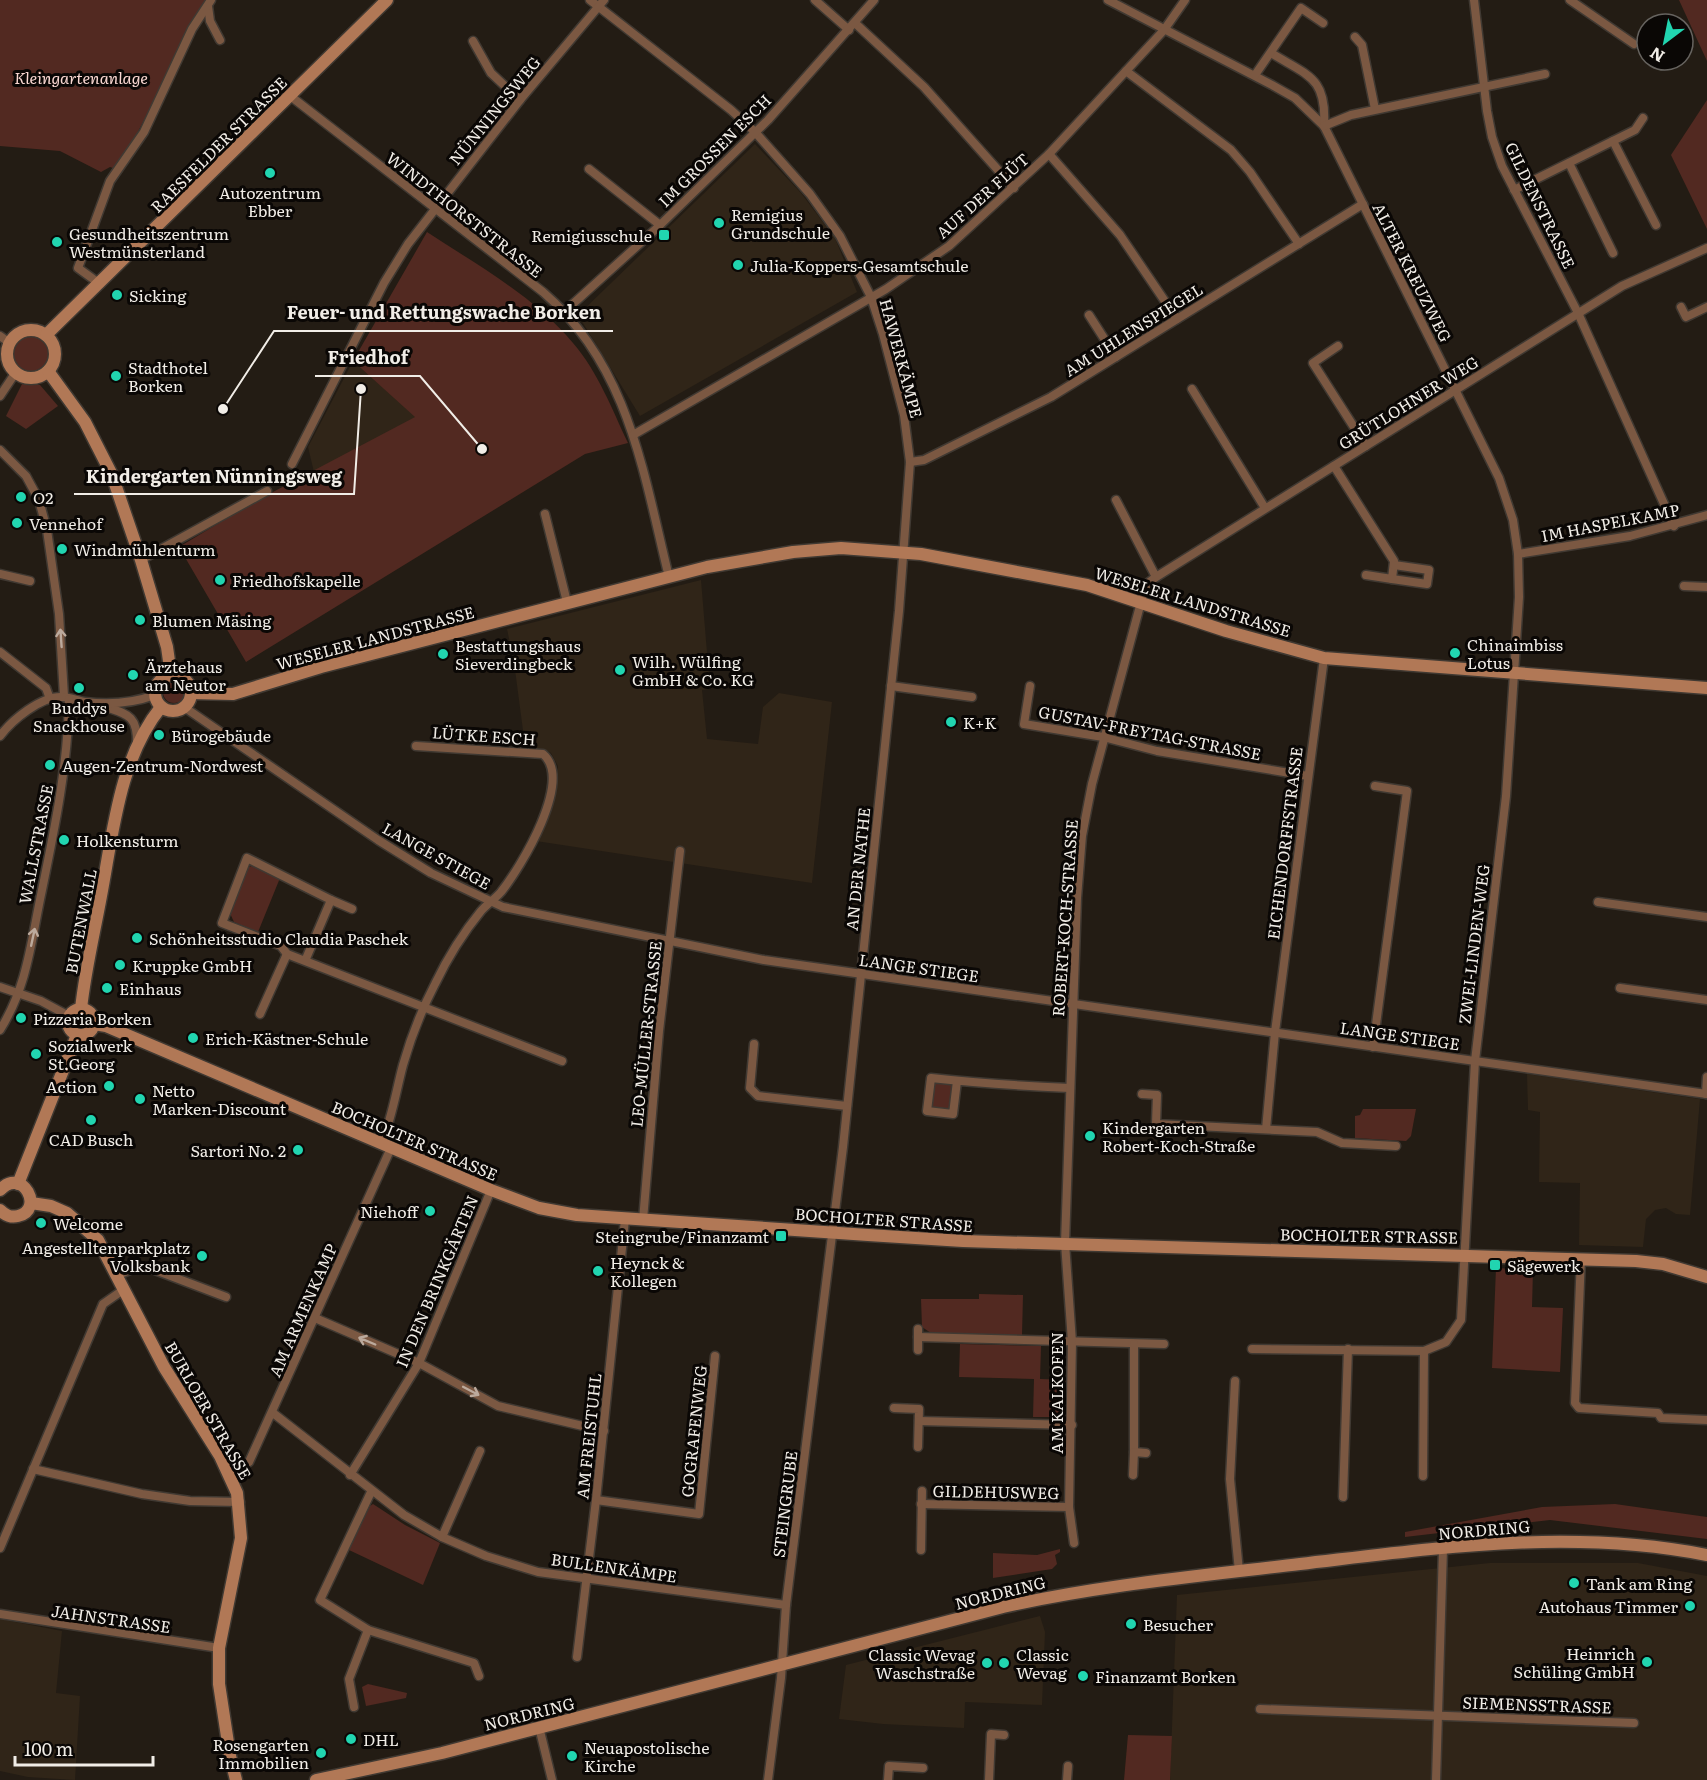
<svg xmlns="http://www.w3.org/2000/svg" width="1707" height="1780" viewBox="0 0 1707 1780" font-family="Literata,serif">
  <rect width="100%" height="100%" fill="#231c14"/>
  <g fill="#302518">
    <polygon points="755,144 801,193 835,238 857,292 640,416 578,315"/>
    <polygon points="353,361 416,417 314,472 308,447"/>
    <polygon points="701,580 710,689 702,690 707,739 758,744 763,707 779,693 832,702 812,883 536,841 555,793 558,766 551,753 544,749 518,747 522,744 524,738 514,662 507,629"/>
    <polygon points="1527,1074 1700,1099 1690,1215 1676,1214 1666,1208 1655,1210 1646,1219 1643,1247 1579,1245 1580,1183 1539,1182 1540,1112 1528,1110"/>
    <polygon points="1490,1563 1638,1563 1707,1576 1707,1780 1170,1780 1177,1595"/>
    <polygon points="1040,1616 1045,1632 1042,1705 965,1702 964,1728 883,1724 839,1719 846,1665"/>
    <polygon points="0,1619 62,1631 56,1693 80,1696 75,1780 28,1777 0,1771"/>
  </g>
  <g fill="#522921">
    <path d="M0,0h206c-31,56 -56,115 -90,169l-6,-2 -9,5 -41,-21 -60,-5z"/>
    <polygon points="1679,0 1707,0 1707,61"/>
    <polygon points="1707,100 1707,229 1671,155"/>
    <path d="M427,232c50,33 107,64 146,111 25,29 39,66 55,100l-43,11 -339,208 -67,-115 75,-45 161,-85 -62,-56z"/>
    <circle cx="31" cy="354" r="17"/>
    <polygon points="22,384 40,385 58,406 26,429 6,416"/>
    <circle cx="174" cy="692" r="11"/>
    <polygon points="252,866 280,878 258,932 234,922 229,911 248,867"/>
    <polygon points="935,1083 953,1085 950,1110 932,1108"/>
    <polygon points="1363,1109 1416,1109 1411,1136 1406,1141 1355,1138 1355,1116 1360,1115"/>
    <polygon points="1496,1268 1533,1270 1532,1307 1563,1308 1560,1372 1492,1368"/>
    <polygon points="979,1294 1023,1295 1022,1335 931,1333 922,1327 921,1299 979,1299"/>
    <polygon points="960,1344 1041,1346 1040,1379 1066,1380 1064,1411 1058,1417 1033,1417 1034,1379 959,1377"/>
    <polygon points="373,1504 405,1525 440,1543 423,1585 349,1550 370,1506"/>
    <polygon points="1615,1504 1707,1517 1707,1539 1550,1520 1405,1537 1405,1532 1542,1507"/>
    <polygon points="1060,1549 1060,1552 1055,1555 1057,1564 1052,1569 993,1578 993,1553 1037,1555"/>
    <polygon points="368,1684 407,1693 406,1698 366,1706 362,1687"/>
    <polygon points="1128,1735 1172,1736 1170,1780 1124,1780"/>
  </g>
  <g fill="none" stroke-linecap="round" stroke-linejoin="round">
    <defs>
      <g id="street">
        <polyline points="590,0 731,110 755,132 810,194 840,236 871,297 883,334 904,415 910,462 899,611 843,1147 786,1605 781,1678 768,1780"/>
        <polyline points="815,0 849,30"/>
        <polyline points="1108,0 1272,85 1295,98 1324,126 1499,478 1513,520 1518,554 1519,597 1506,796 1475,1061 1461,1320 1446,1342 1424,1351 1252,1349"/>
        <polyline points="1474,0 1487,111 1492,137 1502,166 1578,313 1674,526"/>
        <polyline points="1570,0 1634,44"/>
        <polyline points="208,6 210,21 220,40"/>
        <polyline points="855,23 924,87 1014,188"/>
        <polyline points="1355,37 1362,45 1375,109"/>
        <polyline points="473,41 491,73 520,100"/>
        <path d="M1271,53c37,23 56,24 53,73"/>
        <polyline points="1126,71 1231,150 1250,172 1299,244"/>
        <polyline points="1255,75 1301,8 1323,23"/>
        <path d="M289,95l254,197c86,74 100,180 126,285"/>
        <polyline points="1324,126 1351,115 1545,74"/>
        <polyline points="1613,141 1656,225"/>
        <polyline points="1049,154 1120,235 1177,319"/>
        <polyline points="1569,163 1613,253"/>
        <polyline points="589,169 660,225"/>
        <polyline points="1514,190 1635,130 1643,118"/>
        <polyline points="100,284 78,268 110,181 144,132 192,29 211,0"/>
        <polyline points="1681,307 1686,317 1707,307"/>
        <polyline points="565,311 657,228 768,120 874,0"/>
        <polyline points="1089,315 1116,357"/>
        <polyline points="0,336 10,343"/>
        <polyline points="1338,346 1313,363 1366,446"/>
        <polyline points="1192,389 1265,508"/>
        <polyline points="0,396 16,372"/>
        <polyline points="633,435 886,289 949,246 1049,154 1164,30 1185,0"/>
        <polyline points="0,450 26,476 39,500 47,530 59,614 64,696"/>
        <polyline points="910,462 924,460 1051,397 1363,204"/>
        <polyline points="292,464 384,283 408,244 520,100 604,0"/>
        <polyline points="1334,466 1394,561 1392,579 1366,575"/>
        <polyline points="1116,500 1156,577"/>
        <polyline points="545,514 567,602"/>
        <polyline points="1518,554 1630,536 1707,515"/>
        <polyline points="141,560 267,491"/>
        <polyline points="0,574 30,581"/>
        <polyline points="1392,579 1427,584 1429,570 1394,565"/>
        <polyline points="1684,586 1707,587"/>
        <polyline points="0,652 46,688 50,699"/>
        <polyline points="891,686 972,697"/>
        <polyline points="1030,686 1024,724 1103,737 1157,751 1308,776"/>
        <path d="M100,705c25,9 38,8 37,39"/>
        <polyline points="184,707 378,840 431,873 503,907 764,960 1707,1094"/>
        <path d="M0,736c12,-16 41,-40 62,-39 7,0 16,4 23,5 24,3 48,1 70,-7"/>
        <polyline points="331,900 352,909"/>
        <polyline points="1598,902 1707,917"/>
        <polyline points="305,961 331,900 247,858 222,923 281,946 287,954 562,1061"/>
        <polyline points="0,987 41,1001 69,1016"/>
        <polyline points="1620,988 1707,1000"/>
        <polyline points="260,1014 287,954"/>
        <path d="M0,1030c28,-45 31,-89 42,-140 13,-63 26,-126 27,-191"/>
        <polyline points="754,1044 750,1088 758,1096 847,1106"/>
        <polyline points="1373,1047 1407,791 1375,786"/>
        <path d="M957,1081l-4,33 -26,-3 4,-33c46,5 92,8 139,10"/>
        <polyline points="1142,1094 1157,1095 1156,1124 1317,1132 1342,1143 1396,1146"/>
        <polyline points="1706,1094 1707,1077"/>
        <polyline points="1266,1129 1275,1032 1324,658"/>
        <path d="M381,1144c11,-25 15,-53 22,-79 8,-28 19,-56 32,-81 12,-25 28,-51 46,-73 6,-7 14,-12 20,-19 20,-25 73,-112 42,-138l-127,-8"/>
        <polyline points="643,1220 659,1031 680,851"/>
        <polyline points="1581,1258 1575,1403 1579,1408 1658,1413 1661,1418 1707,1420"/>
        <polyline points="117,1276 136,1267 147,1267 226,1297"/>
        <polyline points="315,1318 419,1363 498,1406 604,1431"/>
        <polyline points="918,1337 1164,1344"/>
        <polyline points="918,1350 918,1329"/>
        <polyline points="1235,1381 1230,1479 1239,1571"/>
        <polyline points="894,1408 919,1409 918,1447"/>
        <polyline points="273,1413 404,1515 442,1537 486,1556 538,1572 786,1605"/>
        <polyline points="919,1421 1072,1425"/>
        <polyline points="1134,1452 1134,1344"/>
        <polyline points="33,1469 142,1494 190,1501 240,1502"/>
        <polyline points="230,1475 249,1462 391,1148"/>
        <polyline points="350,1475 419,1363 491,1190"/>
        <polyline points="1133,1475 1134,1452 1146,1453"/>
        <polyline points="1423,1476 1424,1351"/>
        <polyline points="371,1492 320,1600 368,1630 474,1663 479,1676"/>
        <polyline points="1343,1497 1348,1349"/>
        <polyline points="596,1500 699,1514 715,1356"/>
        <polyline points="921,1504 1069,1507"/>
        <polyline points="442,1537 480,1451"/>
        <polyline points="1074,1543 1069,1507 1072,1342 1065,1243 1077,898 1082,836 1092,784 1144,591 1148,583 1156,577 1622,286 1707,248"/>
        <polyline points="0,1548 103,1304 123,1290"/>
        <polyline points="921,1550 922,1491"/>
        <polyline points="0,1614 219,1648"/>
        <polyline points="577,1657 596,1500 625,1219"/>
        <polyline points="354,1707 349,1679 368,1630"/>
        <polyline points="1260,1709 1634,1723"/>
        <polyline points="539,1727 552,1780"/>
        <polyline points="888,1780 889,1766 923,1768"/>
        <polyline points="989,1780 991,1734 1004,1735"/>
        <polyline points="1067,1780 1068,1766"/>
        <polyline points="1436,1780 1443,1549"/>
      </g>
      <g id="secondary">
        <circle cx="31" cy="354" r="24"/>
        <polyline points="46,335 387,0"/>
        <polyline points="48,371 85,422 112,475 141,560 167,647 171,675"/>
        <circle cx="173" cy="693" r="18"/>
        <polyline points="191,693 233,694 321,667 707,567 793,552 841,548 921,554 1087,585 1226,631 1324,658 1707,688"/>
        <circle cx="81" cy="1022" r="13"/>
        <path d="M81,1009c4,-38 13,-75 20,-113 12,-63 18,-137 60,-189"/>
        <polyline points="94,1024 106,1026 491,1190 539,1208 577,1215 868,1235 963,1241 1636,1261 1663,1264 1707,1277"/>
        <polyline points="18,1184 77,1035"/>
        <path d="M0,1190c23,-24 45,20 18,26 -8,2 -13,-1 -18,-6"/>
        <polyline points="31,1203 51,1206 67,1213 98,1240 164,1367 220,1456 237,1493 241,1538 219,1648 219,1684 230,1756 236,1780"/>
        <path d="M316,1780l126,-27 561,-146c98,-22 197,-31 297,-43 138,-16 269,-36 407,-9"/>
      </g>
    </defs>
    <use href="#street" stroke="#403932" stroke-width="11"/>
    <use href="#secondary" stroke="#403932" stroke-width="15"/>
    <use href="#street" stroke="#7b5842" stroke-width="8"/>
    <use href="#secondary" stroke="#b17856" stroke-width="12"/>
  </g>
  <defs><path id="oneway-shaft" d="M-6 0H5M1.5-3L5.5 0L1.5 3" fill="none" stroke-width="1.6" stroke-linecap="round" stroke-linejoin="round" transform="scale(1.5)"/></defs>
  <g stroke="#bcaa9d">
    <use href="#oneway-shaft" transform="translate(61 638) rotate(-94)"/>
    <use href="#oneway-shaft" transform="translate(33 937) rotate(-78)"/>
    <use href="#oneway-shaft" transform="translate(367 1341) rotate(-157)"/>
    <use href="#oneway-shaft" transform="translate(471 1391) rotate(28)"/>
  </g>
  <g fill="#21d5b0" stroke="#0a0705" stroke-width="2">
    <circle cx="270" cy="173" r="6"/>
    <circle cx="719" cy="223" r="6"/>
    <rect x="658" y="229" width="12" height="12" rx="3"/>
    <circle cx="57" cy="242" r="6"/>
    <circle cx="738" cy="265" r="6"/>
    <circle cx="117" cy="295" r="6"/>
    <circle cx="116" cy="376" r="6"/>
    <circle cx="21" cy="497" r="6"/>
    <circle cx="17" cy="523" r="6"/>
    <circle cx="62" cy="549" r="6"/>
    <circle cx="220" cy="580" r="6"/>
    <circle cx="140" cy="620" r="6"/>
    <circle cx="1455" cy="653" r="6"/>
    <circle cx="443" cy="654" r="6"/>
    <circle cx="620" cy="670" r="6"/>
    <circle cx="133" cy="675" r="6"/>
    <circle cx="79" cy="688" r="6"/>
    <circle cx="951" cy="722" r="6"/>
    <circle cx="159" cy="735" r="6"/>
    <circle cx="50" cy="765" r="6"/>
    <circle cx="64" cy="840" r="6"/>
    <circle cx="137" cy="938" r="6"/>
    <circle cx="120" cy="965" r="6"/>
    <circle cx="107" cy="988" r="6"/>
    <circle cx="21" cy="1018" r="6"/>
    <circle cx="193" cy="1038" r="6"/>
    <circle cx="36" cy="1054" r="6"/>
    <circle cx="109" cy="1086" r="6"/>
    <circle cx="140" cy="1099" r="6"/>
    <circle cx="91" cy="1120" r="6"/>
    <circle cx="1090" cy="1136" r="6"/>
    <circle cx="298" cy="1150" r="6"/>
    <circle cx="430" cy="1211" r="6"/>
    <circle cx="41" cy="1223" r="6"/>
    <rect x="775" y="1230" width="12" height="12" rx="3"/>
    <circle cx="202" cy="1256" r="6"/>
    <rect x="1489" y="1259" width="12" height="12" rx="3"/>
    <circle cx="598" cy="1271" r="6"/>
    <circle cx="1574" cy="1583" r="6"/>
    <circle cx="1690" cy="1606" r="6"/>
    <circle cx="1131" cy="1624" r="6"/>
    <circle cx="1647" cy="1662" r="6"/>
    <circle cx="987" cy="1663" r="6"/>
    <circle cx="1004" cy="1663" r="6"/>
    <circle cx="1083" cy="1676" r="6"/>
    <circle cx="351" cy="1739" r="6"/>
    <circle cx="321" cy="1753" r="6"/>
    <circle cx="572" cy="1756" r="6"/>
  </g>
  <g text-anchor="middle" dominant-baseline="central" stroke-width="6" stroke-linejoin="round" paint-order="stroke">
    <g font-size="16" font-style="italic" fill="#fad8d2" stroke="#0a0705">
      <text x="81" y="77">Kleingartenanlage</text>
    </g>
    <g font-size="16" fill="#f1ede7" stroke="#0a0705">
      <text transform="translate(494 110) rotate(-51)">NÜNNINGSWEG</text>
      <text transform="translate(218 144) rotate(-45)">RAESFELDER STRASSE</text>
      <text transform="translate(714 150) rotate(-45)">IM GROSSEN ESCH</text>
      <text transform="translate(982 195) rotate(-42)">AUF DER FLÜT</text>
      <text transform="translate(1541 205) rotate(64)">GILDENSTRASSE</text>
      <text transform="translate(465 214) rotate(38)">WINDTHORSTSTRASSE</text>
      <text transform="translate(1413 272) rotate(63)">ALTER KREUZWEG</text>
      <text transform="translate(1133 329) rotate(-32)">AM UHLENSPIEGEL</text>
      <text transform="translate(902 358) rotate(75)">HAWERKÄMPE</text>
      <text transform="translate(1408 402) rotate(-32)">GRÜTLOHNER WEG</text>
      <text transform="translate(1610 522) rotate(-11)">IM HASPELKAMP</text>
      <text transform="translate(1193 601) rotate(17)">WESELER LANDSTRASSE</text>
      <text transform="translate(375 637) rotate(-15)">WESELER LANDSTRASSE</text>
      <text transform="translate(1150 732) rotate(11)">GUSTAV-FREYTAG-STRASSE</text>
      <text transform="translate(484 735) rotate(4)">LÜTKE ESCH</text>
      <text transform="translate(1284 843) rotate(-83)">EICHENDORFFSTRASSE</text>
      <text transform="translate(35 844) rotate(-79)">WALLSTRASSE</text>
      <text transform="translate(437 855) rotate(29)">LANGE STIEGE</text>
      <text transform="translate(857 869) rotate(-84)">AN DER NATHE</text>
      <text transform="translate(1064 918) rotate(-86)">ROBERT-KOCH-STRASSE</text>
      <text transform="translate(80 921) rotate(-79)">BUTENWALL</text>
      <text transform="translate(1473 944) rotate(-83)">ZWEI-LINDEN-WEG</text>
      <text transform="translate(919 967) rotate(8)">LANGE STIEGE</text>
      <text transform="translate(645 1034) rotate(-84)">LEO-MÜLLER-STRASSE</text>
      <text transform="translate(1400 1035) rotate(8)">LANGE STIEGE</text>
      <text transform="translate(415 1140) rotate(23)">BOCHOLTER STRASSE</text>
      <text transform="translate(884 1219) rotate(4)">BOCHOLTER STRASSE</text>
      <text transform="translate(1369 1235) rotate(1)">BOCHOLTER STRASSE</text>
      <text transform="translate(436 1281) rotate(-67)">IN DEN BRINKGÄRTEN</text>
      <text transform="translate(302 1310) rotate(-66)">AM ARMENKAMP</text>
      <text transform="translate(1056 1393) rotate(-90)">AM KALKOFEN</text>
      <text transform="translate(209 1410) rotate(60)">BURLOER STRASSE</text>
      <text transform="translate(693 1431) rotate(-84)">GOGRAFENWEG</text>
      <text transform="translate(588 1436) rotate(-84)">AM FREISTUHL</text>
      <text transform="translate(996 1491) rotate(1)">GILDEHUSWEG</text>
      <text transform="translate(784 1504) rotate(-83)">STEINGRUBE</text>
      <text transform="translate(1484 1529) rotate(-5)">NORDRING</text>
      <text transform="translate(614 1567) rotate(8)">BULLENKÄMPE</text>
      <text transform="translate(1000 1592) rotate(-14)">NORDRING</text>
      <text transform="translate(111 1618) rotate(8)">JAHNSTRASSE</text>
      <text transform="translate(1537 1704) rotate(2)">SIEMENSSTRASSE</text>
      <text transform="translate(529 1713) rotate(-14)">NORDRING</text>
    </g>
    <g font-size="16" fill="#f1ede7" stroke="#0a0705" text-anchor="start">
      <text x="270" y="192" text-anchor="middle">Autozentrum<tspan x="270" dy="18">Ebber</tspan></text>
      <text x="731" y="214">Remigius<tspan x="731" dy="18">Grundschule</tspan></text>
      <text x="69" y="233">Gesundheitszentrum<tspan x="69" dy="18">Westmünsterland</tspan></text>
      <text x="652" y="235" text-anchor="end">Remigiusschule</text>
      <text x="750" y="265">Julia-Koppers-Gesamtschule</text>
      <text x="129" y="295">Sicking</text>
      <text x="128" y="367">Stadthotel<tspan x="128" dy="18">Borken</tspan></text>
      <text x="33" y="497">O2</text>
      <text x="29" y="523">Vennehof</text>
      <text x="74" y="549">Windmühlenturm</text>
      <text x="232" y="580">Friedhofskapelle</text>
      <text x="152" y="620">Blumen Mäsing</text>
      <text x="1467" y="644">Chinaimbiss<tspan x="1467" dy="18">Lotus</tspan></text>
      <text x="455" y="645">Bestattungshaus<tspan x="455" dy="18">Sieverdingbeck</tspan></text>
      <text x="632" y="661">Wilh. Wülfing<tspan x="632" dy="18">GmbH &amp; Co. KG</tspan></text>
      <text x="145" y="666">Ärztehaus<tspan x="145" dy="18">am Neutor</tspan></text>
      <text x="79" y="707" text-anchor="middle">Buddys<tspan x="79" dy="18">Snackhouse</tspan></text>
      <text x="963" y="722">K+K</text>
      <text x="171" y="735">Bürogebäude</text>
      <text x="62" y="765">Augen-Zentrum-Nordwest</text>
      <text x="76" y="840">Holkensturm</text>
      <text x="149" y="938">Schönheitsstudio Claudia Paschek</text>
      <text x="132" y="965">Kruppke GmbH</text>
      <text x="119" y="988">Einhaus</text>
      <text x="33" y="1018">Pizzeria Borken</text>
      <text x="205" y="1038">Erich-Kästner-Schule</text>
      <text x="48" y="1045">Sozialwerk<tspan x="48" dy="18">St.Georg</tspan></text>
      <text x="97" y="1086" text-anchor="end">Action</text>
      <text x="152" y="1090">Netto<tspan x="152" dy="18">Marken-Discount</tspan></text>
      <text x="1102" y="1127">Kindergarten<tspan x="1102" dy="18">Robert-Koch-Straße</tspan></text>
      <text x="91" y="1139" text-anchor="middle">CAD Busch</text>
      <text x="286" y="1150" text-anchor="end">Sartori No. 2</text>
      <text x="418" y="1211" text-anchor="end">Niehoff</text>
      <text x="53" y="1223">Welcome</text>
      <text x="769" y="1236" text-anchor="end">Steingrube/Finanzamt</text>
      <text x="190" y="1247" text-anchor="end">Angestelltenparkplatz<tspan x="190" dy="18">Volksbank</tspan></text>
      <text x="610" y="1262">Heynck &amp;<tspan x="610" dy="18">Kollegen</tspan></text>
      <text x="1507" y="1265">Sägewerk</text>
      <text x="1586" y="1583">Tank am Ring</text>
      <text x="1678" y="1606" text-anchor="end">Autohaus Timmer</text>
      <text x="1143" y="1624">Besucher</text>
      <text x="1635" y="1653" text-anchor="end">Heinrich<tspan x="1635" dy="18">Schüling GmbH</tspan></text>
      <text x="975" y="1654" text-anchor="end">Classic Wevag<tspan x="975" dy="18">Waschstraße</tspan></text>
      <text x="1016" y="1654">Classic<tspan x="1016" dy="18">Wevag</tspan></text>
      <text x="1095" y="1676">Finanzamt Borken</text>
      <text x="363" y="1739">DHL</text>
      <text x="309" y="1744" text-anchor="end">Rosengarten<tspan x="309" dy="18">Immobilien</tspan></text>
      <text x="584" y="1747">Neuapostolische<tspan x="584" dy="18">Kirche</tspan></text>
    </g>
  </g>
  <path fill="none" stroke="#f1ede7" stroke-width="2" d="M223 409L274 331H613M482 449L420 376H315M361 389L354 494H74"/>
  <g fill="#f1ede7" stroke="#0a0705" stroke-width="2">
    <circle cx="223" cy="409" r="6"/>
    <circle cx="482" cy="449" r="6"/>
    <circle cx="361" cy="389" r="6"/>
  </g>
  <g font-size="18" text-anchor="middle" font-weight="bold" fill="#f1ede7" stroke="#0a0705" stroke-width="6" stroke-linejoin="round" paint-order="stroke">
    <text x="444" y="319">Feuer- und Rettungswache Borken</text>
    <text x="368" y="364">Friedhof</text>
    <text x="214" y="483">Kindergarten Nünningsweg</text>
  </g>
  <g transform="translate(1665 42) rotate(212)"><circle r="28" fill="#0a0705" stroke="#66635f" stroke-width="1.5"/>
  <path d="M0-4.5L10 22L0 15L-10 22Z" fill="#21d5b0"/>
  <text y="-9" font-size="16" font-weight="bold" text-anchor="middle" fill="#f1ede7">N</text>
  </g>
  <path d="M15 1756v9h138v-9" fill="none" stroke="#f1ede7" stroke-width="3"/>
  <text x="24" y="1756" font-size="18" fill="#f1ede7" stroke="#0a0705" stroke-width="4.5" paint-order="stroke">100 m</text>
</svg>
